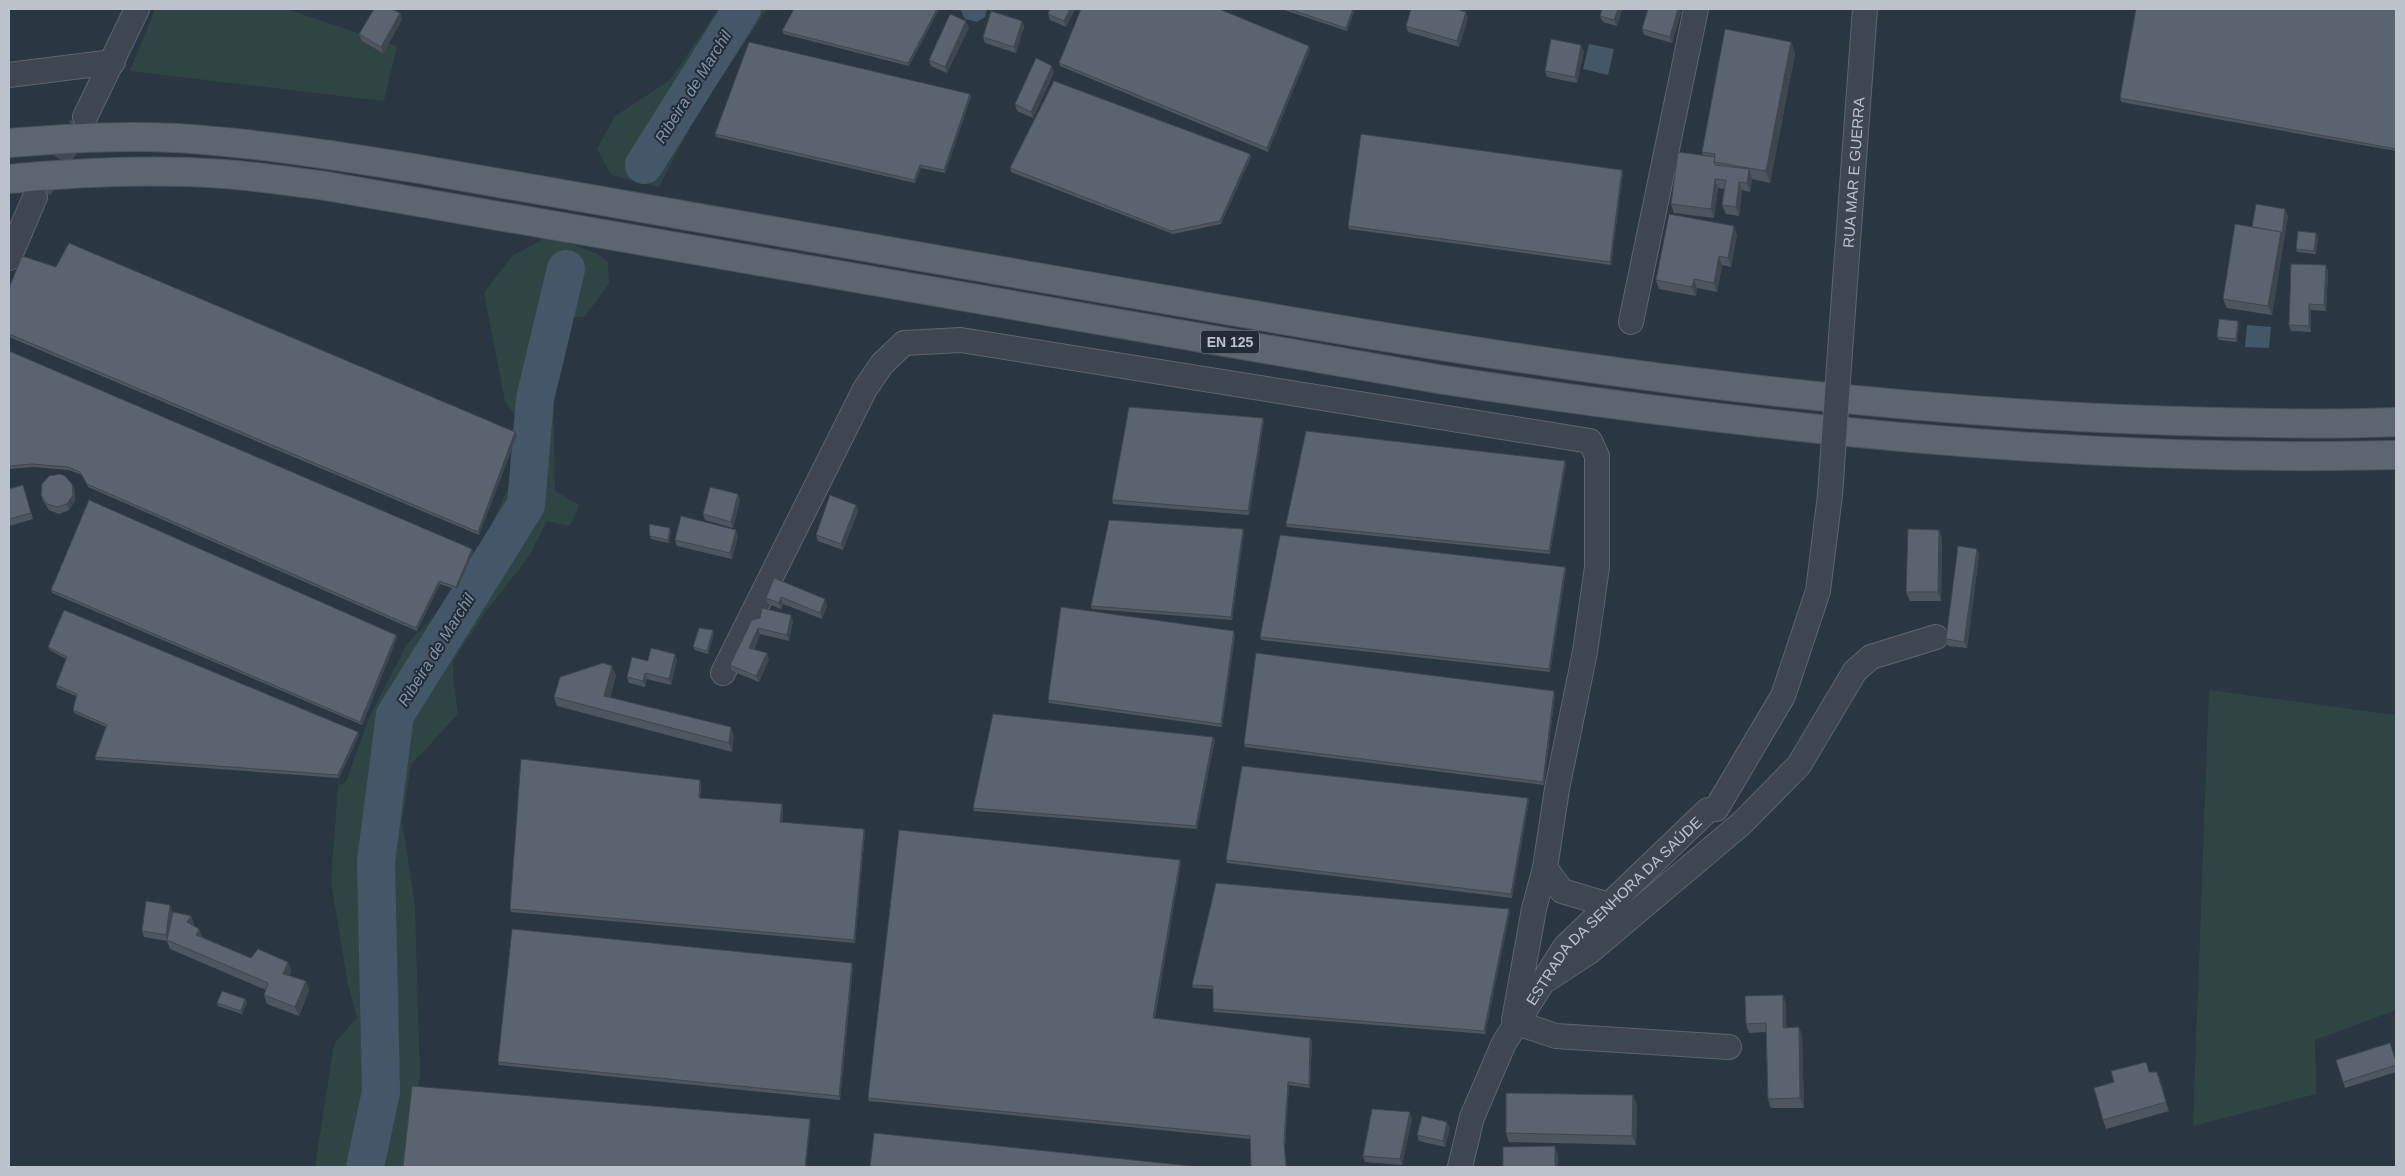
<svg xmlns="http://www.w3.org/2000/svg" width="2405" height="1176" viewBox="0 0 2405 1176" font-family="Helvetica,sans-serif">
  <rect width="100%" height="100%" fill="#2a3641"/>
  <g fill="#2f4544">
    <polygon points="155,9 286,9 397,46 384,101 130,71"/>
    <polygon points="718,9 767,9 698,112 659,187 611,175 597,149 615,116 670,80"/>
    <polygon points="549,236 596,253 608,262 609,284 585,316 566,319 553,370 555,491 579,505 570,526 547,521 530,555 485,613 453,661 453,679 458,714 411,765 402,821 415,905 420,1076 404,1167 315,1167 334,1044 357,1018 348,985 331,882 338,785 346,782 368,720 407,644 467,581 517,467 524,428 505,401 484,293 512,256"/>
    <polygon points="2209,690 2396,715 2396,1010 2315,1040 2316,1094 2193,1126"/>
  </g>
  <g fill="#445769">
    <polygon points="960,9 987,9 985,17 977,22 965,19"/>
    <polygon points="1589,44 1614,49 1608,75 1583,69"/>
    <polygon points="2247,325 2271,327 2269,348 2245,347"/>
  </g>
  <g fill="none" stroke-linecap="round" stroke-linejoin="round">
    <g stroke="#445769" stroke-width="38">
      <polyline points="644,165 742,9"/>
      <polyline points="365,1167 381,1092 376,861 395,715 526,505 535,399 566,269"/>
    </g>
    <polyline stroke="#404b56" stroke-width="24" stroke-dasharray="24 12" stroke-linecap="butt" points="40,189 80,126"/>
    <defs>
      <g id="minor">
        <polyline points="9,75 113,62"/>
        <polyline points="85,117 137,9"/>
        <polyline points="9,258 35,197"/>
        <polyline points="1631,322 1696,9"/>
        <path id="s1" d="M1841,337l24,-328"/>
        <polyline points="723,673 865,389 882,364 904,343 961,340 1590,441 1597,456 1597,567 1585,652 1557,789 1545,868 1562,891 1609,905"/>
        <polyline points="1548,979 1589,952 1742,823 1799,765 1855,671 1871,657 1936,637"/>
        <polyline points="1514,1020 1534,909 1545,868"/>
        <polyline points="1517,1023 1556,1036 1729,1047"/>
        <path id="s2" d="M1460,1167l12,-50 32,-74 61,-96 143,-137 8,-1 67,-113 35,-105 12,-96"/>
      </g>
      <g id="major">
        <path d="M9,143c56,-5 111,-8 167,-5 82,5 162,18 243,31 253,44 507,89 761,133 343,61 687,113 1036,120 60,1 120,3 180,0"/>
        <path d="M9,179c71,-7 143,-10 214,-5 34,2 69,8 103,12l1118,194c315,48 633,83 952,75"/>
      </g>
    </defs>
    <use href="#minor" stroke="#5c656e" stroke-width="26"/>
    <use href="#major" stroke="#4b535d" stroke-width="30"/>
    <use href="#minor" stroke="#3e4751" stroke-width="24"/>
    <use href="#major" stroke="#5c6670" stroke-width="28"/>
    <defs>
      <polyline id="minor-bridge" points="1830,495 1841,337"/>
    </defs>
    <use href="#minor-bridge" stroke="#5c656e" stroke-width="26" stroke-linecap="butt"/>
    <use href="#minor-bridge" stroke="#3e4751" stroke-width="24"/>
  </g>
  <g fill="#4d5660">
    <polygon points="794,9 939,9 909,66 784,34 782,31"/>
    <polygon points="1050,9 1075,9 1066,27 1050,20 1048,14"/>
    <polygon points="1281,9 1355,9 1347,31"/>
    <polygon points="1602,9 1622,9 1617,26 1603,22 1600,16"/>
    <polygon points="2396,9 2396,151 2121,102 2120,98"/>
    <polygon points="1681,12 1672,43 1644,35 1642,29"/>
    <polygon points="400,13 402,20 383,53 362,41 359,34"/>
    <polygon points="1468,18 1459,47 1408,32 1406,26"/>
    <polygon points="1022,21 1024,27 1016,53 985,43 983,37"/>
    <polygon points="969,27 947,73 931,66 929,60"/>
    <polygon points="1791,42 1795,54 1770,183 1752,179 1750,192 1742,190 1739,216 1726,214 1722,205 1724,189 1718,188 1714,218 1674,213 1671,204 1703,155 1702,152"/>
    <polygon points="1310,49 1268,152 1060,66 1059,63"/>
    <polygon points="1584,51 1577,83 1547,77 1545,71"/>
    <polygon points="1054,72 1033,118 1017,111 1015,104"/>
    <polygon points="970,94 971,97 945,173 921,168 915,183 716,137 715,134"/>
    <polygon points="1251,157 1221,224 1173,234 1011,172 1010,168"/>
    <polygon points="1622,170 1623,173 1611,265 1349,229 1348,226"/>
    <polygon points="2288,215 2272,315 2227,308 2223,299 2252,227"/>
    <polygon points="1737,235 1731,267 1722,265 1717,292 1697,288 1696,296 1659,289 1656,280"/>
    <polygon points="2318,236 2316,254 2297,252 2296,249"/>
    <polygon points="2326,265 2328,272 2326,311 2311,310 2311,332 2291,331 2289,325"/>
    <polygon points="56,267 517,435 479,535 9,337 9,288"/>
    <polygon points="2239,324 2237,342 2219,340 2217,337"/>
    <polygon points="9,351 473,552 457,590 440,584 417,631 88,487 82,475 69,470 33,467 9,469"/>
    <polygon points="1263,418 1264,421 1249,515 1113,504 1112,500"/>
    <polygon points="1565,461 1566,464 1550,554 1287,527 1286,524"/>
    <polygon points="72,484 75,490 75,501 69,510 59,514 49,510 43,501 41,495"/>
    <polygon points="9,489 25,491 33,519 9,526"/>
    <polygon points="738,494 740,500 733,528 705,520 703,514"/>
    <polygon points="856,505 858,511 843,550 818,541 816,535"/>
    <polygon points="1243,529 1244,532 1232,620 1092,609 1091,606"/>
    <polygon points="1939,530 1942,539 1941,601 1910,601 1906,592"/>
    <polygon points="671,531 669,543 651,539 650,536"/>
    <polygon points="738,536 732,559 677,546 675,540"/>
    <polygon points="1979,555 1967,648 1948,646 1946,639"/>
    <polygon points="1565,567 1566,570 1550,672 1261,640 1260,637"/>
    <polygon points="774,578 825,599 827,606 822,619 783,604 781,609 768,604 766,598"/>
    <polygon points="51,590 396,635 397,638 362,725 52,593"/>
    <polygon points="752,620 793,621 789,641 760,634 754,650 769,659 759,682 732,671 730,665"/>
    <polygon points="714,633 708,654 695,650 693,647"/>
    <polygon points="1235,635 1222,727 1049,703 1048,700"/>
    <polygon points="48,647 359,735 339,778 96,760 95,757 106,727 74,713 73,710 76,696 57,688 56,685 66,659 50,650"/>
    <polygon points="677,660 671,685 647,679 645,687 629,683 627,677 648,661"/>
    <polygon points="616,675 610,697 734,736 732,752 557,706 554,697"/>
    <polygon points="1555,694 1544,785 1245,747 1244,744"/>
    <polygon points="1213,737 1215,740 1197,829 974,811 973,808"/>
    <polygon points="701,783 701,798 783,807 782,823 864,829 865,832 855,943 511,912 510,909"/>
    <polygon points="1528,798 1529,801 1512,898 1227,863 1226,860"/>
    <polygon points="1180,860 1181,863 1155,1018 1310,1038 1312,1041 1310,1088 1289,1085 1285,1146 1250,1139 869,1101 868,1098"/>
    <polygon points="172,911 171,923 191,916 194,925 193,926 199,929 202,937 251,958 288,962 291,971 289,976 306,981 309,990 299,1016 267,1004 264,995 266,990 170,949 167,941 144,937 142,931"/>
    <polygon points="1510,912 1485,1034 1214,1012 1213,1009 1213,989 1193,988 1192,985"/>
    <polygon points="853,966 840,1100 499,1065 498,1062"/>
    <polygon points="1783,995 1786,1004 1786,1028 1799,1027 1802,1036 1804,1108 1771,1108 1768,1099 1766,1032 1749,1033 1746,1024"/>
    <polygon points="245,999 247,1002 242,1014 218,1006 217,1003"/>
    <polygon points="2336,1060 2396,1061 2396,1072 2345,1088"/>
    <polygon points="2149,1072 2157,1072 2169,1111 2106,1129 2103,1120 2114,1082"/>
    <polygon points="1637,1104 1636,1145 1509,1142 1506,1133"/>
    <polygon points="1410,1112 1412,1119 1402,1165 1365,1162 1363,1156"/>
    <polygon points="1450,1128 1445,1147 1419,1141 1417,1135"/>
  </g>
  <g fill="#3e464e">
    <polygon points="937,9 939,9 909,66 908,63"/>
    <polygon points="1070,9 1075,9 1066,27 1064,21"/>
    <polygon points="1353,9 1355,9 1347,31 1346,28"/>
    <polygon points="1618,9 1622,9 1617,26 1614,20"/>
    <polygon points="1678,9 1680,9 1681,12 1672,43 1670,37"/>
    <polygon points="1466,12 1468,18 1459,47 1457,41"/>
    <polygon points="400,13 402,20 383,53 381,47"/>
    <polygon points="966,21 969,27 947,73 945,67"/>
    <polygon points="1022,21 1024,27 1016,53 1014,47"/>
    <polygon points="1791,42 1795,54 1770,183 1766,171"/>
    <polygon points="1581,45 1584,51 1577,83 1575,77"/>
    <polygon points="1309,46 1310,49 1268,152 1267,148"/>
    <polygon points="1052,66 1054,72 1033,118 1031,112"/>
    <polygon points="970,94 971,97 945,173 944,170"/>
    <polygon points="1250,154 1251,157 1221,224 1220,221"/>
    <polygon points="920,165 921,168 915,183 914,180"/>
    <polygon points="1749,169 1752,178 1750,192 1747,183"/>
    <polygon points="1622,170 1623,173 1611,265 1610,262"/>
    <polygon points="1715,179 1718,188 1714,218 1711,209"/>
    <polygon points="1739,182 1742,190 1739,216 1736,207"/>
    <polygon points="2285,209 2288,215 2272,315 2268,306 2281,232"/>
    <polygon points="1734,226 1737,235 1731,267 1728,258"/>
    <polygon points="2316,233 2318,236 2316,254 2314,251"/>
    <polygon points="1719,256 1722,265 1717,292 1714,283"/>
    <polygon points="2326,265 2328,272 2326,311 2324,305"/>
    <polygon points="1694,279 1697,288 1696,296 1692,287"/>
    <polygon points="2309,304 2311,310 2311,332 2309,326"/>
    <polygon points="2238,321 2239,324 2237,342 2236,339"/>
    <polygon points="1263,418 1264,421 1249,515 1248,511"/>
    <polygon points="515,432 517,435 479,535 478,532"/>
    <polygon points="1565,461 1566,464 1550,554 1549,551"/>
    <polygon points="72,484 75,490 75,501 69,510 67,504"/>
    <polygon points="738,494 740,500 733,528 731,522"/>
    <polygon points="856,505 858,511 843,550 841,544"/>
    <polygon points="670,528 671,531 669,543 668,540"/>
    <polygon points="1243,529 1244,532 1232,620 1231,617"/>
    <polygon points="736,530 738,536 732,559 730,553"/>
    <polygon points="1939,530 1942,539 1941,601 1938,592"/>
    <polygon points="472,549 473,552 457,590 456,587"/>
    <polygon points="1977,549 1979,555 1967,648 1964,642"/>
    <polygon points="1565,567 1566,570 1550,672 1549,669"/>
    <polygon points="439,581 440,584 417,631 416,628"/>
    <polygon points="781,597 783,604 781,609 779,603"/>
    <polygon points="825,599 827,606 822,619 820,613"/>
    <polygon points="791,615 793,621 789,641 787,635"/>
    <polygon points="758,628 760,634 751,655 749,648"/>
    <polygon points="713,630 714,633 708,654 707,651"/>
    <polygon points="1234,631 1235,635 1222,727 1221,724"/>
    <polygon points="396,635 397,638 362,725 360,722"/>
    <polygon points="767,653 769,659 759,682 756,676"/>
    <polygon points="675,654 677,660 671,685 669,679"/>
    <polygon points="612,666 616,675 607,705 604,696"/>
    <polygon points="645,673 647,679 645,687 643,681"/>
    <polygon points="1554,691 1555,694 1544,785 1543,782"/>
    <polygon points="731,727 734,736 732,752 729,743"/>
    <polygon points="358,732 359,735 339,778 338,775"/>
    <polygon points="1213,737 1215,740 1197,829 1196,826"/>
    <polygon points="700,780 701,783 701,801 699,798"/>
    <polygon points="1528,798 1529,801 1512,898 1511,894"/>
    <polygon points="782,804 783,807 781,826 780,822"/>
    <polygon points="864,829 865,832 855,943 854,940"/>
    <polygon points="1180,860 1181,863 1154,1021 1153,1018"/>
    <polygon points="170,905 172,911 168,941 166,935"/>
    <polygon points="1509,909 1510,912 1485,1034 1484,1031"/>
    <polygon points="191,916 194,925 190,931 187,922"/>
    <polygon points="199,929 202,938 196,935"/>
    <polygon points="288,962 291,971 287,983 283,974"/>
    <polygon points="852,963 853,966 840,1100 839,1096"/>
    <polygon points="306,981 309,990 299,1016 295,1007"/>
    <polygon points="1783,995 1786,1004 1787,1037 1783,1028"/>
    <polygon points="245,999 247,1002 242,1014 241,1011"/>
    <polygon points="1799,1027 1802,1036 1804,1108 1800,1098"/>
    <polygon points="1310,1038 1312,1041 1310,1088 1309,1085"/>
    <polygon points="2157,1072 2161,1081 2169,1111 2166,1102"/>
    <polygon points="1288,1082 1289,1085 1285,1146 1287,1167 1286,1167 1284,1143"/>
    <polygon points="1633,1095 1637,1104 1636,1145 1632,1136"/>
    <polygon points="1410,1112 1412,1119 1402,1165 1400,1159"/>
    <polygon points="810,1119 811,1122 806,1167 805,1167"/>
    <polygon points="1447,1122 1450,1128 1445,1147 1443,1141"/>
    <polygon points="1555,1146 1558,1155 1558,1167 1555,1167"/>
  </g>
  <g fill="#596470" stroke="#3e464e">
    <polygon points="374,9 391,9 400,13 381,47 359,34"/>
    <polygon points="794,9 937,9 908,63 782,31"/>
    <polygon points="1050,9 1070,9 1064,21 1048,14"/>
    <polygon points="1081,9 1219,9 1309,46 1267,148 1059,63"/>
    <polygon points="1289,9 1353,9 1346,28"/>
    <polygon points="1411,9 1456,9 1466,12 1457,41 1406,26"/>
    <polygon points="1602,9 1618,9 1614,20 1600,16"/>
    <polygon points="1648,9 1678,9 1670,37 1642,29"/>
    <polygon points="2136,9 2396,9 2396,149 2120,98"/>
    <polygon points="991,11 1022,21 1014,47 983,37"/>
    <polygon points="950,14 966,21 945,67 929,60"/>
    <polygon points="1725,29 1791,42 1766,171 1714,162 1715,154 1702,152"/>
    <polygon points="1551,39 1581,45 1575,77 1545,71"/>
    <polygon points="749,42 970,94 944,170 920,165 914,180 715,134"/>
    <polygon points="1036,58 1052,66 1031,112 1015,104"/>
    <polygon points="1054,81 1250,154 1220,221 1171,231 1010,168"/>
    <polygon points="1361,134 1622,170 1610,262 1348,226"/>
    <polygon points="1678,152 1715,157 1714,162 1715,165 1749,169 1747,183 1739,182 1736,207 1722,205 1726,180 1715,179 1711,209 1671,204"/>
    <polygon points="2256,204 2285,209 2282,235 2281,232 2252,227"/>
    <polygon points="1669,214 1734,226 1728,258 1719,256 1714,283 1694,279 1692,287 1656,280"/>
    <polygon points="2235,224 2281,232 2268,306 2223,299"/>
    <polygon points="2298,231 2316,233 2314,251 2296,249"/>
    <polygon points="69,243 515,432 478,532 9,334 9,288 22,256 56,267"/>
    <polygon points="2291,264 2326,265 2324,305 2309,304 2309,326 2289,325"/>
    <polygon points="2219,319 2238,321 2236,339 2217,337"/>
    <polygon points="9,351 472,549 456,587 439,581 416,628 87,484 80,472 68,467 32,464 9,466"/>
    <polygon points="1129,407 1263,418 1248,511 1112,500"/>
    <polygon points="1306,431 1565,461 1549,551 1286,524"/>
    <polygon points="60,474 65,476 72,484 73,495 67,504 57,507 47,504 41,495 42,484 49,476"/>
    <polygon points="23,485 31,513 9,519 9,489"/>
    <polygon points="710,487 738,494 731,522 703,514"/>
    <polygon points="830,495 856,505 841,544 816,535"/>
    <polygon points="89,500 396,635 360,722 51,590"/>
    <polygon points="681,516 736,530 730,553 675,540"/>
    <polygon points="1109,520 1243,529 1231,617 1091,606"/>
    <polygon points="649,524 670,528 668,540 650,536"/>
    <polygon points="1908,529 1939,530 1938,592 1906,592"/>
    <polygon points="1280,535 1565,567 1549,669 1260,637"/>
    <polygon points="1958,546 1977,549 1964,642 1946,639"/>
    <polygon points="774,578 825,599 820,613 781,597 779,603 766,598"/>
    <polygon points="1061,607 1234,631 1221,724 1048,700"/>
    <polygon points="762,608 791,615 787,635 758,628 749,648 767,653 756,676 730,665 752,620 760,618"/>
    <polygon points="64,610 358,732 338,775 95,757 107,725 73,710 77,694 56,685 67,657 48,647"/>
    <polygon points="699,628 713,630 707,651 693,647"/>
    <polygon points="651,648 675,654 669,679 645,673 643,681 627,677 632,657 648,661"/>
    <polygon points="1256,653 1554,691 1543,782 1244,744"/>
    <polygon points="603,663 612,666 604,696 731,727 729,743 554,697 560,677"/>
    <polygon points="993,714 1213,737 1196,826 973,808"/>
    <polygon points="521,759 700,780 699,798 782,804 780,822 864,829 854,940 510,909"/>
    <polygon points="1242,766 1528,798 1511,894 1226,860"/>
    <polygon points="899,830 1180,860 1153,1018 1310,1038 1309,1085 1288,1082 1284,1143 1286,1167 1251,1167 1250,1136 868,1098"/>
    <polygon points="1216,883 1509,909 1484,1031 1213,1009 1213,986 1192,985"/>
    <polygon points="146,901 170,905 166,935 142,931"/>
    <polygon points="173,912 191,916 187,922 199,929 196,935 251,958 258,949 288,962 283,974 306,981 295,1007 264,995 268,983 167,940"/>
    <polygon points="512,929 852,963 839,1096 498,1062"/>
    <polygon points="222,991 245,999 241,1011 217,1003"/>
    <polygon points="1783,995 1783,1028 1799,1027 1800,1098 1768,1099 1766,1023 1746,1024 1745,996"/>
    <polygon points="2390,1043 2396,1061 2396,1065 2343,1082 2336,1060"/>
    <polygon points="2146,1062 2149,1072 2157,1072 2166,1102 2103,1120 2094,1088 2114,1082 2111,1071"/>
    <polygon points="412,1086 810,1119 805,1167 403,1167"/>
    <polygon points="1506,1093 1633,1095 1632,1136 1506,1133"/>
    <polygon points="1372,1109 1410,1112 1400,1159 1363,1156"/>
    <polygon points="1422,1116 1447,1122 1443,1141 1417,1135"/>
    <polygon points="874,1133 1200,1167 870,1167"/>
    <polygon points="1555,1146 1555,1167 1503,1167 1503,1147"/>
  </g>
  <g text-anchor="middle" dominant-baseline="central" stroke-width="4" stroke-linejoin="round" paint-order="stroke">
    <rect fill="#232c36" stroke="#8d959e" stroke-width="1" x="1201" y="330.5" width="58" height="23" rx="4"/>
    <g font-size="14" font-weight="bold" fill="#bbc2cb">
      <text x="1230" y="342">EN 125</text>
    </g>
    <g font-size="15" fill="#bbc2cb" stroke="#232c36">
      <text stroke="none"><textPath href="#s1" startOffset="165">RUA MAR E GUERRA</textPath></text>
      <text stroke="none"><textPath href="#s2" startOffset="305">ESTRADA DA SENHORA DA SAÚDE</textPath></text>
    </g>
    <g font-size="16" font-style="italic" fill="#7f95aa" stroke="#232c36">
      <text transform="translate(693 87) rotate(-58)">Ribeira de Marchil</text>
      <text transform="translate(436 650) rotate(-58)">Ribeira de Marchil</text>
    </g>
  </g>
  <rect width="2405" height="1176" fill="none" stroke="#bbc2cb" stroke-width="20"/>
</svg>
